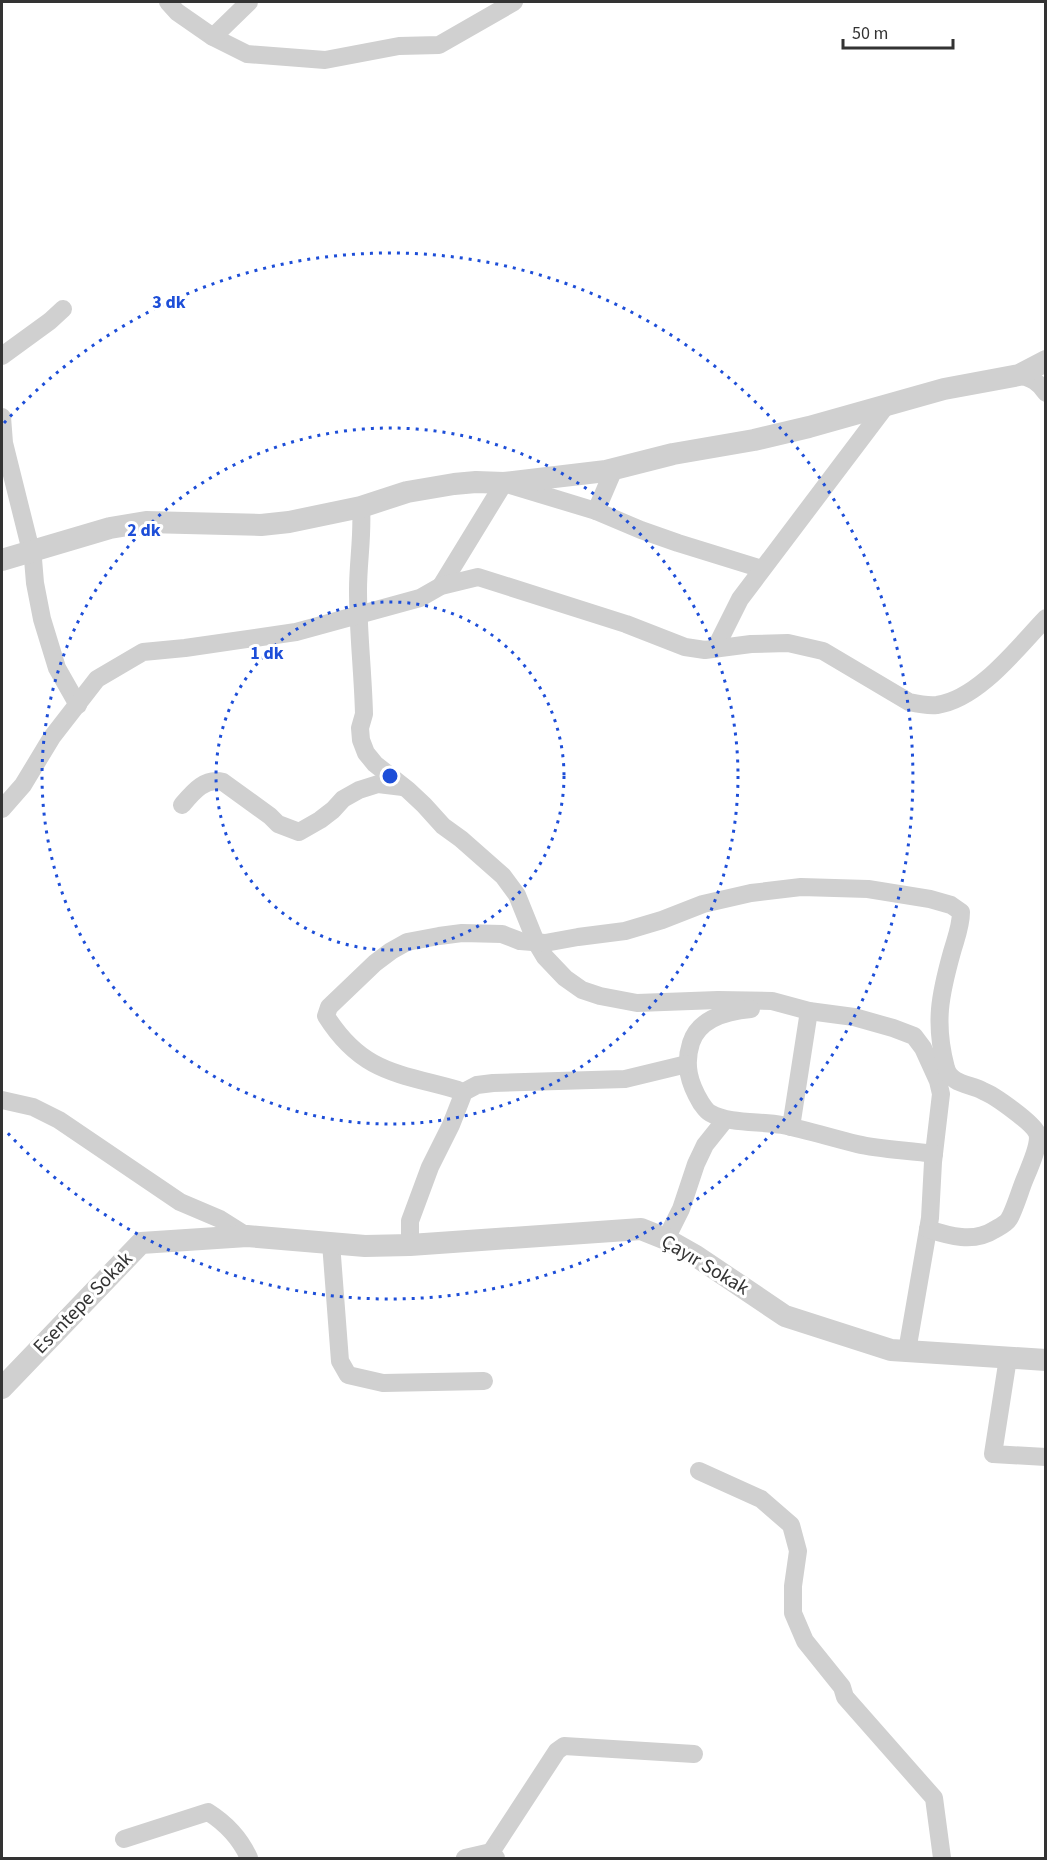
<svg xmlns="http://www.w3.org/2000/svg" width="1047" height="1860" viewBox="0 0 1047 1860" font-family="'Source Sans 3',sans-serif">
  <rect width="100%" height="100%" fill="#fff"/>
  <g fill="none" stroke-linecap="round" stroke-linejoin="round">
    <g stroke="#d0d0d0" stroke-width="18">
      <polyline points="168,2 177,12 213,37 247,54 325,60 399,46 439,45 514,2"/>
      <polyline points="213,37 249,2"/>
      <polyline points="2,356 50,321 63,309"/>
      <path d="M1019,375c12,3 20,7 27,18"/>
      <polyline points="2,417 4,443 33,559 35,583 42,619 57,668 78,705"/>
      <path d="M361,507c2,28 -3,55 -3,83 0,42 5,83 6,124l-4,14 1,12 5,13 9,11 33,26 16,15 19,21 18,13 42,37 14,19 19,47 9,15 20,21 17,12 18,6 37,7 81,-3 54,1 37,10 45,6 39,11 21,8 9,12 15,33 3,13 -8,68 -3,56 -23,133"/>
      <polyline points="596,511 614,469"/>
      <polyline points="441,586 504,483 596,511 641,530 678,543 762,569"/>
      <polyline points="715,649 740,599 885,407"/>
      <path d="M182,805c11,-13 23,-28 41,-23l47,34 8,8 21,8 21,-12 13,-10 10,-11 16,-9 19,-6 25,3"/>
      <path d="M2,809l21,-24 29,-48 45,-58 46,-27 42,-4 111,-16 124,-34 21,-12 37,-9 148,47 59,23 20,3 46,-6 37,-1 35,8 86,51c9,2 18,4 28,3 42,-6 81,-58 109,-87"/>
      <path d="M751,1009c-23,2 -52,9 -60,34 -7,22 -2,40 10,60 3,4 5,8 9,10 19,11 49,8 72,12 25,5 50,13 75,19 25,6 52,6 77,10"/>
      <polyline points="460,1094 477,1085 493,1083 625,1079 687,1064"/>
      <polyline points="2,1100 33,1107 59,1120 180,1202 220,1219 247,1236"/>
      <polyline points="791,1127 809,1011"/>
      <polyline points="666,1239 681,1209 696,1164 705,1145 725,1120"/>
      <polyline points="331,1243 340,1361 348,1375 383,1383 484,1381"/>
      <path d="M410,1245v-24l20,-54 21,-42 11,-28 -4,-7c-60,-17 -96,-17 -132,-74l3,-9 46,-44 16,-12 16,-9 32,-6 23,-3 40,1 18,7 25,2 33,-6 47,-6 37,-11 41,-16 48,-11 50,-6 67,2 62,10 21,6 10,7c0,14 -5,26 -9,40 -12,43 -18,71 -6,116 5,17 25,16 37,23 11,4 50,32 54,42 4,10 -9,38 -13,48 -4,10 -10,30 -15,38 -3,5 -10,8 -15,11 -20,13 -45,6 -66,-1"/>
      <polyline points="1008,1358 993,1454 1046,1457"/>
      <polyline points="699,1471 761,1499 791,1525 798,1551 793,1586 793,1613 805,1641 842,1687 845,1697 934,1798 942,1858"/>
      <path d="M124,1839l84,-27c19,12 32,26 41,46"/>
      <polyline points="491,1852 557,1751 564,1746 694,1754"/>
      <polyline points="465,1858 491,1852 496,1858"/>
    </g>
    <g stroke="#d0d0d0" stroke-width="22">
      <polyline points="2,560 110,528 146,522 261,525 289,522 361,507 407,492 454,484 476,482 504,483 606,471 673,454 754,440 809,427 944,389 1019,375 1046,361"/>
      <polyline points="2,1388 141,1243 247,1236 365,1246 410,1245 641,1229 666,1239 696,1256 785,1316 891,1350 1046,1360"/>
    </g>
  </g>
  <g fill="none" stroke="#1d4ed8" stroke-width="3" stroke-dasharray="3 6">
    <circle cx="390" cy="776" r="174"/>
    <circle cx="390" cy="776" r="348"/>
    <path d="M4 423A523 523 0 1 1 4 1129"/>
  </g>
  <g text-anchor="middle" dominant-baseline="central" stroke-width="6" stroke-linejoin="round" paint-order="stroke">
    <g font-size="20" fill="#333" stroke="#fff">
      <text transform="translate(705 1265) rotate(31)">Çayır Sokak</text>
      <text transform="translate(83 1303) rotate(-46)">Esentepe Sokak</text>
    </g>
  </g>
  <circle cx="390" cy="776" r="9" fill="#1d4ed8" stroke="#fff" stroke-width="3"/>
  <g font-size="18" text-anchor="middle" font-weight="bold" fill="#1d4ed8" stroke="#fff" stroke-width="6" stroke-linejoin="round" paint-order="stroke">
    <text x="169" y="308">3 dk</text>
    <text x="144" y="536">2 dk</text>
    <text x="267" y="659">1 dk</text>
  </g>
  <rect width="1047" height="1860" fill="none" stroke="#333333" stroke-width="6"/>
  <path d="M843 39v9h110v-9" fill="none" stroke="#333333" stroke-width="3"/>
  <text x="852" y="39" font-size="18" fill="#333333" stroke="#ffffff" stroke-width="4.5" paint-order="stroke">50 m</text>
</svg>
